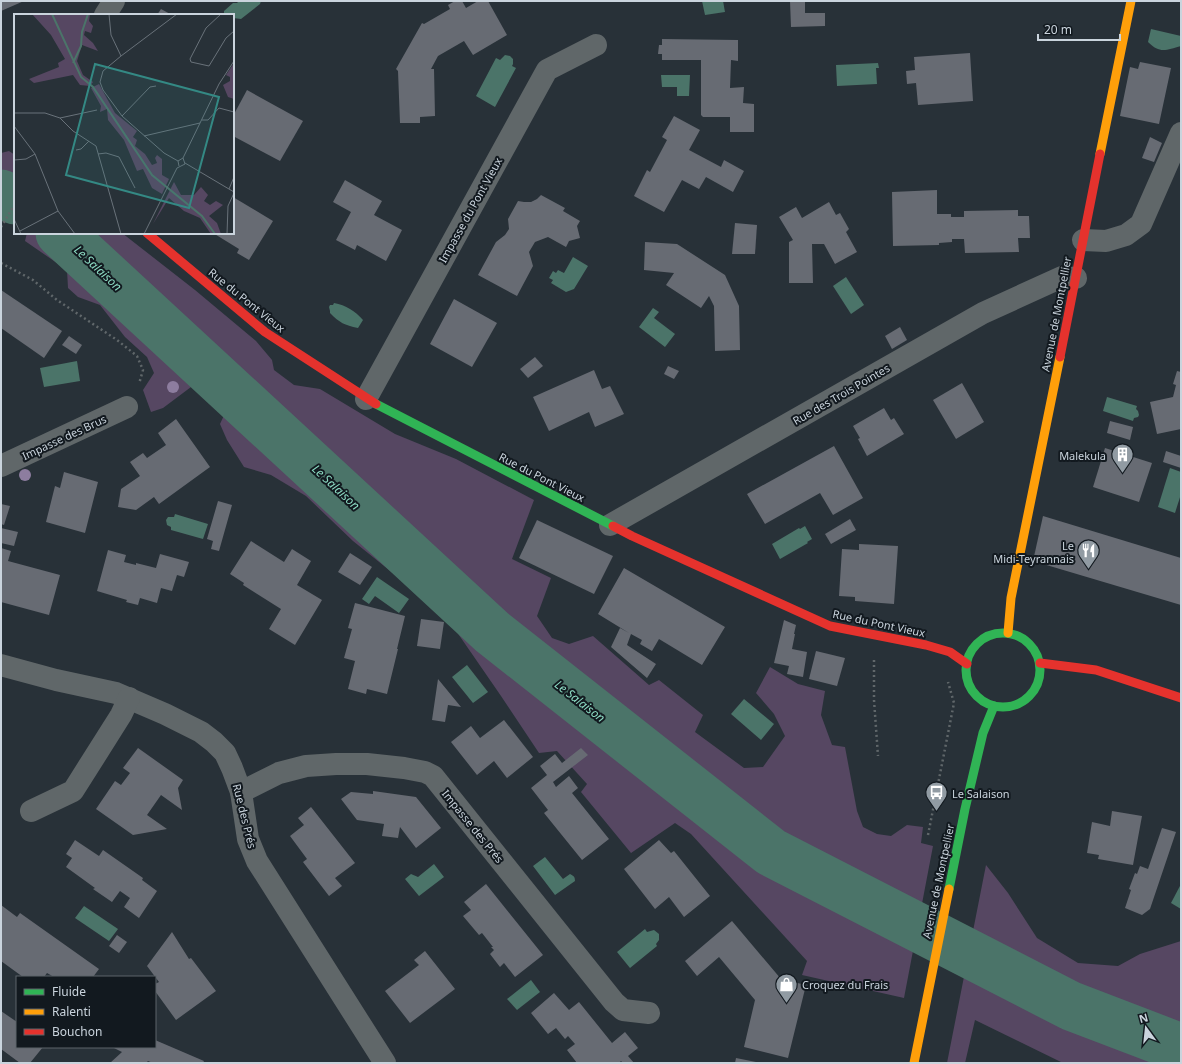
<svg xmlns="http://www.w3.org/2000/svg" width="1182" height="1064" viewBox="0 0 1182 1064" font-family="'Noto Sans',sans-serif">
  <rect width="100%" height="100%" fill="#283138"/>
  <g fill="#564762">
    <polygon points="9,151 15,155 15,178 1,202 1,153"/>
    <polygon points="27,233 122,233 195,290 256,341 272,360 274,370 294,385 320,389 395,434 456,459 534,500 512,559 551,578 537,616 552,638 569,644 593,636 649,685 659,680 703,715 695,732 744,768 763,767 785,736 774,714 756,693 770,667 798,684 825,691 821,715 832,745 845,747 857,811 863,827 877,834 891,836 907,825 923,827 921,843 933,846 904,998 802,975 807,961 691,834 675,823 631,853 581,792 587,784 557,751 539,753 501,696 441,609 399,578 353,541 306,496 271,475 244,467 227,440 220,424 232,398 207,375 163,408 151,412 143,390 154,373 147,357 125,337 100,305 78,297 68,288 67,270 25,241"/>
    <polygon points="986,865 1008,893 1037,938 1078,963 1118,966 1140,954 1181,941 1181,1063 1063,1063 975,1020 965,1063 947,1063"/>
  </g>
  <g fill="#4b7469">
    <polygon points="239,1 261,1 260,4 241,19 233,18 233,15 227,15 224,13 224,11 233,3 237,3"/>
    <polygon points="702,1 723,1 725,12 705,15"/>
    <path d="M1151,29l30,7v10c-15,4 -21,8 -33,-4z"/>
    <polygon points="505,55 510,56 513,59 513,64 512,66 516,68 495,107 476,96 496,58 500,60"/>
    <polygon points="878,63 879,68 876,68 877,84 837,86 836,65"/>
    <polygon points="661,75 690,75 689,96 677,96 677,87 662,87"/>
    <polygon points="573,257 588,266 574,289 566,292 551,283 553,280 549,278 553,271 556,273 558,270 564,273"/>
    <polygon points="846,277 864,305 851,314 833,286"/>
    <path d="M334,303c12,2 21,8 29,17l-5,8c-14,-3 -18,-5 -28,-15v-2l-1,-4 1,-2h3z"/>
    <polygon points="653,308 659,312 654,318 675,334 665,347 639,327"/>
    <polygon points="77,361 80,381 44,387 40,368"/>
    <polygon points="1107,397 1137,406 1136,409 1138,411 1139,415 1138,417 1134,418 1133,421 1103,411"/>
    <polygon points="1170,468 1181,472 1181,494 1175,513 1158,507"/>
    <polygon points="175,514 208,524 203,539 171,530 171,527 167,525 166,520 168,517 174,517"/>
    <polygon points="805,526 812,539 807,542 808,543 780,559 772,544 799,528 800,529"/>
    <polygon points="377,577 409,599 399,613 375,596 369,604 362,599"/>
    <polygon points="467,665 488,692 473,703 452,677"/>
    <polygon points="744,699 774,724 761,740 731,714"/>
    <path d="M545,857l18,22 7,-5c4,2 5,3 5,7l-20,14 -22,-29z"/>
    <polygon points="434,864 444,877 419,896 405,879 411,874 418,877"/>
    <polygon points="1181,884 1181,909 1171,903"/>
    <polygon points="84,906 118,929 109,941 75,918"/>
    <polygon points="645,929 647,932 654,930 659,934 659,940 656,944 657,946 630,968 617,952"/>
    <polygon points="531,980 540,992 517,1010 507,999"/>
  </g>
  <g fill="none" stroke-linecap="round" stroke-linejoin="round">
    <g stroke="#4b7469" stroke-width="49">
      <polyline points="1,194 15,200"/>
      <polyline points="60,233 492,632 771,852 1071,1006 1181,1048"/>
    </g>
  </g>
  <g fill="#676b73">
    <polygon points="1,1 24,1 1,11"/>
    <polygon points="455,1 462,1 466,8 478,1 488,1 507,35 473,55 464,41 438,56 431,69 434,69 435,116 420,117 420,123 400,123 398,71 396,69 422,23 424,24 450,9 448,5"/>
    <polygon points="790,1 805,1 805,13 825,13 825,26 791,27"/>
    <polygon points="161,9 172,15 157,15"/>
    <polygon points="662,39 738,40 738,61 731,60 730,88 744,87 743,103 754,104 754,132 730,132 730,117 703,117 701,115 701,60 662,60 662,54 658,54 659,45 662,45"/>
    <polygon points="970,53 973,101 918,105 916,83 907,84 906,71 915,70 914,57"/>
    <polygon points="1140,62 1171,68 1159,124 1120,116 1130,67 1138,69"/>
    <polygon points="247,90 303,121 280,161 233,136 233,116"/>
    <polygon points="674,116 700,130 689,150 721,167 724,160 744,171 733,192 706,177 699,189 682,180 664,212 634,196 647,170 650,172 667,140 662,137"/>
    <polygon points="1150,137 1162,143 1154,162 1142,158"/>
    <polygon points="345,180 382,201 374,215 402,230 386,261 357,245 355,250 336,240 351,212 333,202"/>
    <polygon points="937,190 937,214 951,214 951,217 964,217 964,211 1018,210 1018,216 1029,216 1030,238 1018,238 1019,252 965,253 964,239 952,239 952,242 939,243 939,245 893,246 892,192"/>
    <polygon points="541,195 565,208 563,211 580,221 577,226 580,238 569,241 566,247 548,237 535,242 529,252 533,266 517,296 478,275 496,242 505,235 509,229 508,219 518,201 524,202 531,202 537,199"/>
    <polygon points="233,197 273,221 249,260 237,253 239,249 213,233 233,233"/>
    <polygon points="829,202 836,215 840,213 849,229 846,232 857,252 835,264 824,244 812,244 813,283 789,283 789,242 793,240 779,217 796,207 802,218"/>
    <polygon points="735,223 757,225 755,254 732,254"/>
    <polygon points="645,242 677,244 725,275 739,306 740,350 715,351 714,306 709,296 701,308 666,285 674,273 644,270"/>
    <polygon points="1,290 62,331 44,358 1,328"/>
    <polygon points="454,299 497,323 472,367 430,344"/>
    <polygon points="900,327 907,340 892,349 885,336"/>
    <polygon points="69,336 82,345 76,354 62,345"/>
    <polygon points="535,357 543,366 528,378 520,369"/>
    <polygon points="668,366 679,371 674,379 664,374"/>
    <polygon points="594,370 602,389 610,386 624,414 595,427 589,412 549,431 533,397"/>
    <polygon points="1177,371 1181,372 1181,429 1157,434 1150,402 1173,397 1176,385 1173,384"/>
    <polygon points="962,383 984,422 956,439 933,400"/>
    <polygon points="884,408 891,420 894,418 904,434 867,456 858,439 860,438 853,426"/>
    <polygon points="176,419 210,467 159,504 154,497 136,510 118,507 121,489 140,476 130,462 143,453 147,458 166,445 158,433"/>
    <polygon points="1110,421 1133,427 1130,440 1107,433"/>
    <polygon points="834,446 863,498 833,515 820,493 765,524 747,494"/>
    <polygon points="1105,448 1152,463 1139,502 1093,487"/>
    <polygon points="1166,451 1181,456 1181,468 1163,462"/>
    <polygon points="64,472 98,482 85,533 46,522 55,486 60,488"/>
    <polygon points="218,501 232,505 219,551 211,549 213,541 207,539"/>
    <polygon points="1,504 10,506 4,525 1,524"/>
    <polygon points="1043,516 1181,558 1181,605 1033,561"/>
    <polygon points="850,519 856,530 831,544 825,534"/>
    <polygon points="537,520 613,556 594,594 519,558"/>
    <polygon points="1,528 18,532 14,546 1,543"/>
    <polygon points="251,541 284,562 292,549 311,561 297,585 322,600 295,645 269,629 281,609 243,585 244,583 230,574"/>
    <polygon points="859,544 898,546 894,604 855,601 855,597 839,596 842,549 859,550"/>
    <polygon points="1,548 11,551 8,561 60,575 49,615 1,602"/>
    <polygon points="108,550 126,555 124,562 136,565 136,563 156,568 160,554 189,562 184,577 177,575 172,591 161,588 157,603 140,598 138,605 126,602 127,600 97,591"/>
    <polygon points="350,553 372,567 360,585 338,572"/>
    <polygon points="624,568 725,627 702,665 659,639 652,651 640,644 642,640 631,634 627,645 656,664 647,678 611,647 620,628 629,633 598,614"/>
    <polygon points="355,603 405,616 397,649 398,649 387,694 367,689 366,694 348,689 355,661 344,658 352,629 348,628"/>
    <polygon points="421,619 444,622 440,649 417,646"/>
    <polygon points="784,620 796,625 794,634 795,634 792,649 807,652 803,677 787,674 789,666 774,663"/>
    <polygon points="816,651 845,658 837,686 809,679"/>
    <polygon points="438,679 461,707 448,705 445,722 432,720"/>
    <polygon points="504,720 533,757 507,778 494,761 477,775 451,742 471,726 480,738"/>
    <polygon points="138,748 183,780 178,788 182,810 161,795 147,815 167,829 133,835 96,809 115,781 121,785 130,773 123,768"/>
    <polygon points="581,748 588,755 553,782 556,787 569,776 578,788 572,793 609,839 582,860 544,813 548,810 531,788 547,775 540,766 555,754 562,763"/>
    <polygon points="373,791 416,797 441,828 416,848 400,827 398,838 382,836 384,824 357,820 341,799 351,792 373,794"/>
    <polygon points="311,807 355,863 335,878 342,886 329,896 303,862 307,859 290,836 304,825 298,818"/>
    <polygon points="1112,811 1142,816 1133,865 1098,859 1099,855 1087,853 1092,822 1110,826"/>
    <polygon points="1162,828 1176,832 1150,909 1142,915 1125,908 1131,890 1129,889 1135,873 1137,874 1140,866 1148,869"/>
    <polygon points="75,840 99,856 103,850 143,878 142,880 157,891 139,918 124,907 130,898 120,891 112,902 93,889 95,888 66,867 72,858 66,854"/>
    <polygon points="659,840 671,853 674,851 710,896 684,917 669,897 655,909 624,869"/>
    <polygon points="486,884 543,955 515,977 504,963 500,967 490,954 494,950 491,947 493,947 482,933 479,935 463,916 471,910 464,902"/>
    <polygon points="1,905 17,917 20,913 99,969 93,977 54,977 47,973 44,977 23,977 1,961 1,940 2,938 1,937"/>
    <polygon points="732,921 781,979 806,985 788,1058 744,1047 755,1000 719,957 697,976 685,961"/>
    <polygon points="172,932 189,959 191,958 216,991 176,1020 155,991 155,984 159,982 147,966"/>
    <polygon points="117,935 127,942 119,953 109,946"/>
    <polygon points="425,951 455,989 410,1023 385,991 419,965 414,960"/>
    <polygon points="554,993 569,1010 579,1002 612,1043 625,1032 638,1048 628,1056 634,1063 623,1063 621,1061 619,1063 577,1063 567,1050 575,1044 568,1036 565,1039 556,1028 548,1034 531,1013"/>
    <polygon points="1,1011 17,1022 17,1047 43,1047 30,1063 20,1063 1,1049"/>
    <polygon points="155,1040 204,1061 203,1063 153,1063 148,1061 146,1063 110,1063 122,1052 112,1047 155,1047"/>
    <polygon points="736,1058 756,1062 756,1063 735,1063"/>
  </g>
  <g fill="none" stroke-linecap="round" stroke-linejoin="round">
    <g stroke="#60676a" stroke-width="2.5" stroke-dasharray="2 3" stroke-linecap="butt">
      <polyline points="1,227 15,204"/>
      <polyline points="1,263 33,280 57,300 117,340 137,356 143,370 139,384"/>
      <polyline points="874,660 874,700 878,756"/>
      <polyline points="928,835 954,703 948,682"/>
    </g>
    <g stroke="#606769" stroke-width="22">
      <polyline points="105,15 114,1"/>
      <polyline points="1083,240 1106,241 1126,235 1141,224 1181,133"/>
      <polyline points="366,399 547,70 596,45"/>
      <polyline points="1,466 127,407"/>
      <polyline points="610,525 983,313 1062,277 1076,278"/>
      <polyline points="1,665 56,680 116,693 165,714 201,732 214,742 225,753 232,768 241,792 248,839 257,861 385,1063"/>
      <polyline points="241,792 279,773 306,766 336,764 367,764 404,768 425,772 433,776 614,1002 623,1010 649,1013"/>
      <polyline points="31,811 73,791 121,715 129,698"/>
    </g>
    <g stroke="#30b455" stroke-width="9">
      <polyline points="376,404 613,526"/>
      <circle cx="1003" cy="670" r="37"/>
      <polyline points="949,889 965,809 983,733 994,706"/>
    </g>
    <g stroke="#ff9f0a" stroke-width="9">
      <polyline points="1100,154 1131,1"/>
      <polyline points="1008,633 1011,598 1060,357"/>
      <polyline points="914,1063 949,889"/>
    </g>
    <g stroke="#e5322d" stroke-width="9">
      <polyline points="147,233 265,332 376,404"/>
      <polyline points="1060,357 1100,154"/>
      <polyline points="613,526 632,536 830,626 926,645 950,652 967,664"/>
      <polyline points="1040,663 1096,670 1181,698"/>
    </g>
  </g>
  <g fill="#8d7d9f">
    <circle cx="173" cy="387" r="6"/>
    <circle cx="25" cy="475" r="6"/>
  </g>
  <defs>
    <symbol id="building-pin" viewBox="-11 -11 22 30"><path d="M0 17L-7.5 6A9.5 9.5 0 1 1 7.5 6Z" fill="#919ba3" stroke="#12191f"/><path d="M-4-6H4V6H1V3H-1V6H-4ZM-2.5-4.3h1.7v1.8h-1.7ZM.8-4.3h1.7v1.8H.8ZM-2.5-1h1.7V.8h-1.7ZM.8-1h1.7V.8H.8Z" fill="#fff"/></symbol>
    <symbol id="restaurant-pin" viewBox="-11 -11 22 30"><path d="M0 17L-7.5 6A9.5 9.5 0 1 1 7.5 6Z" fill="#919ba3" stroke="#12191f"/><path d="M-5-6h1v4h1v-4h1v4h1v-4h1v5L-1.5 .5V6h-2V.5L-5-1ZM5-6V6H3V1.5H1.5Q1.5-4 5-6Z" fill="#fff"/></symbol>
    <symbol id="bus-pin" viewBox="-11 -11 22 30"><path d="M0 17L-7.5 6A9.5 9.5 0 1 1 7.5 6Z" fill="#919ba3" stroke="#12191f"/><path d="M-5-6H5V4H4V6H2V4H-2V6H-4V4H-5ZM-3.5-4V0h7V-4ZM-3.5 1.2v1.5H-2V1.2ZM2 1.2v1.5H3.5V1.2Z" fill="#fff"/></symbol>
    <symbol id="shop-pin" viewBox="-11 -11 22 30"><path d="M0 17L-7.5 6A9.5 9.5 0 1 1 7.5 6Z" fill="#919ba3" stroke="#12191f"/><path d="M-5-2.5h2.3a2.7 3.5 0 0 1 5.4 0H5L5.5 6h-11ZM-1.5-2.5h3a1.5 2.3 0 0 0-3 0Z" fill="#fff"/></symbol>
  </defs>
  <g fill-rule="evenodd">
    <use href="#building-pin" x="1110" y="442" width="25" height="34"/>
    <use href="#restaurant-pin" x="1076" y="538" width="25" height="34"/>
    <use href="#bus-pin" x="924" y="780" width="25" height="34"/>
    <use href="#shop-pin" x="774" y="972" width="25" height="34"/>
  </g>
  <g text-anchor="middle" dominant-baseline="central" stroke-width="4" stroke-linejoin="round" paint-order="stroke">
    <g font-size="11" fill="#cad4dd" stroke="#12191f">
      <text transform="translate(470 210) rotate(-61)">Impasse du Pont Vieux</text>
      <text transform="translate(247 300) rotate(39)">Rue du Pont Vieux</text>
      <text transform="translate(1056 314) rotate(-79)">Avenue de Montpellier</text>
      <text transform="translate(841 394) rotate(-30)">Rue des Trois Pointes</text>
      <text transform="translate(64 437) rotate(-25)">Impasse des Brus</text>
      <text transform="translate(542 477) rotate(27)">Rue du Pont Vieux</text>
      <text transform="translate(879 623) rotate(12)">Rue du Pont Vieux</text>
      <text transform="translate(245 816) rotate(76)">Rue des Prés</text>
      <text transform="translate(473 826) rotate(51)">Impasse des Prés</text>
      <text transform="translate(938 881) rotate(-78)">Avenue de Montpellier</text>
    </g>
    <g font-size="11" fill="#cad4dd" stroke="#12191f" text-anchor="end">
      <text x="1106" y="455">Malekula</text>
      <text x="1074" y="545">Le<tspan x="1074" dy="13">Midi-Teyrannais</tspan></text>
      <text x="952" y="793" text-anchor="start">Le Salaison</text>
      <text x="802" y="984" text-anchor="start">Croquez du Frais</text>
    </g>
    <g font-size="12" font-style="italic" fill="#8ddcc4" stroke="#12191f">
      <text transform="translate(98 268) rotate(43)">Le Salaison</text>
      <text transform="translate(336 487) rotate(43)">Le Salaison</text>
      <text transform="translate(580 701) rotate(38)">Le Salaison</text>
    </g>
  </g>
  <g transform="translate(14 14)">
    <rect width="220" height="220" fill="#283138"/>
    <path d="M18,0h58l-1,7 4,5 -2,7 -6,-2 -1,4 9,8 5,8 -16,-6 -5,16 6,14 10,7 -3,4 -10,-1 -7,-10 -39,8 -5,-4 30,-12 -1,-4 7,-4 -14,-24zM220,49l-1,10 1,26 -6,-2 -5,-12 7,-4v-4l-4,-2zM85,70l16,29 22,18 -4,6 4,3 -2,6 10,8 7,11 5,-2 -2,-5 2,-3 5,4v16l7,4 -7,15 -10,-6 -9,-19 -6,2 -13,-31 -16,-20 -1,-11 -7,3 1,-6 -10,-18zM160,168l7,13h13l7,-8 7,8 -4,6 6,4 6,-4 7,4 -14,11 8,7 4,11h-10l-11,-16 -16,-7 -15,-13 -16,26z" fill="#564762"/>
    <path fill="none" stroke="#4b7469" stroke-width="2" d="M38,0l29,63 12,10 59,88 50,41 13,18M59,49l8,-17 1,-14 6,-18"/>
    <path fill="none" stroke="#69727a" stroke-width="1" d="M95,0l2,21 10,21M163,0l-56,42 -18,15 -3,11 3,8 19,26 42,37 14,8M207,0l-15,14 -16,31 1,3 18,4 17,-28 8,-7M0,99h31l15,5 13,13 23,15 25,88M108,102l28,-29 6,-1M46,104l37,-8M188,106h6l11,-12 15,4M0,112l21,28 23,57 17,23M130,122l56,-13M62,136l5,-1 8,-8M84,140l8,-1 13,4 16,31M0,146l12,-1 9,-5M171,149l49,29M165,152l-1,-5 5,-3 36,-74 15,-23M215,175l5,-12M0,205l7,15M6,217l38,-20M130,220l33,-66 8,-4 -2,-6M213,220l1,-28 6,-13"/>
    <path fill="#348984" fill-opacity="0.15" stroke="#348984" stroke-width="2" d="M81,50l124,33 -30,111 -123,-33z"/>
    <rect width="220" height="220" fill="none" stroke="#cad4dd" stroke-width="2"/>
  </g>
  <rect width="1182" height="1064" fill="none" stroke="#cad4dd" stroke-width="4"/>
  <rect x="16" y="976" width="140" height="72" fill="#12191f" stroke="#5c646b"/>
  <rect x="24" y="989" width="20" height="6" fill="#30b455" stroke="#5c646b"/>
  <text x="52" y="996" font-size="12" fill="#cad4dd">Fluide</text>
  <rect x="24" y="1009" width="20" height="6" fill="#ff9f0a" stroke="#5c646b"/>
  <text x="52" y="1016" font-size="12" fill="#cad4dd">Ralenti</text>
  <rect x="24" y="1029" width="20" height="6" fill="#e5322d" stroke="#5c646b"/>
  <text x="52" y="1036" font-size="12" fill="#cad4dd">Bouchon</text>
  <g transform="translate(1146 1028) rotate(345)" stroke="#12191f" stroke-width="3" paint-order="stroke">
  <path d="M0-3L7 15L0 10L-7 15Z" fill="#cad4dd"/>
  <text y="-6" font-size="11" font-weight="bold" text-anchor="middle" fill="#cad4dd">N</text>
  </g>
  <path d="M1038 34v6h82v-6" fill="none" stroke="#cad4dd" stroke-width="2"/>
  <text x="1044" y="34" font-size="12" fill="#cad4dd" stroke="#12191f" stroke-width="3" paint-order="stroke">20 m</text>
</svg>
